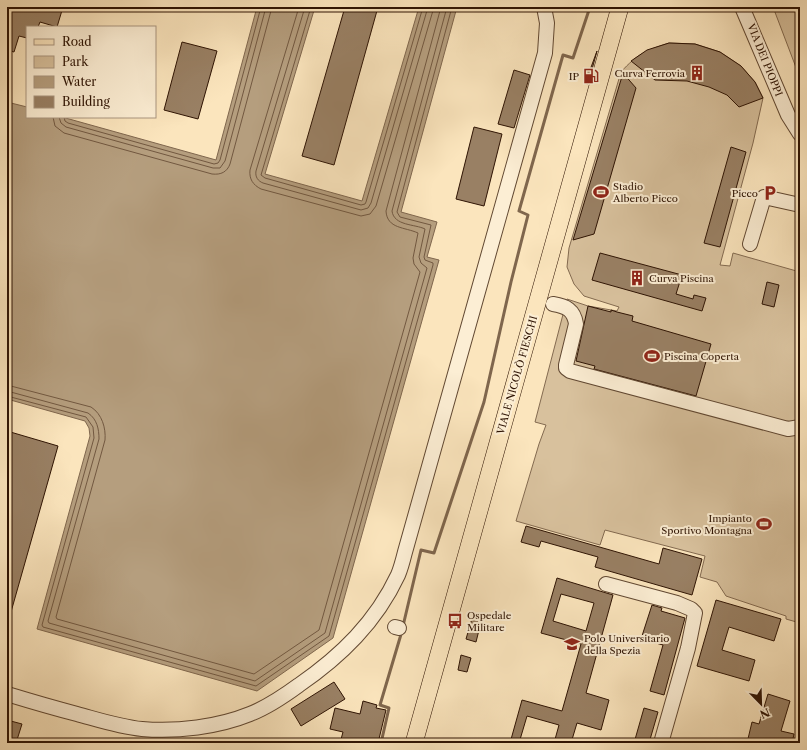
<svg xmlns="http://www.w3.org/2000/svg" width="807" height="750" viewBox="0 0 807 750" font-family="'Libre Caslon Text',serif">
  <rect width="100%" height="100%" fill="#fbe5bd"/>
  <filter id="stains"><feTurbulence type="fractalNoise" baseFrequency=".005" numOctaves="4"/><feColorMatrix values="0 0 0 0 .2 0 0 0 0 .09 0 0 0 0 .02 0 0 0 .5 -.17"/></filter>
  <radialGradient id="worn" r=".72"><stop offset=".6" stop-color="#630" stop-opacity="0"/><stop offset="1" stop-color="#630" stop-opacity=".3"/></radialGradient>
  <g fill="#d8c19d" stroke="#836a50">
    <polygon points="773,7 800,7 800,78"/>
    <path d="M669,43l26,1 25,8 21,14 14,16 8,16 -10,45 -33,122 10,1 3,-13 67,19v351l-14,-4v-3l-60,-20 -9,-14 -17,-5 5,-21 -100,-26 -5,15 -84,-24 23,-77 7,-19 -11,-3 32,-123 21,7 29,5 2,-4 -35,-11 -10,-12 -7,-17 2,-19 52,-176c16,-18 26,-22 48,-29z"/>
  </g>
  <polygon fill="#b59e7e" stroke="#7f664d" points="257,7 315,7 265,174 362,201 419,7 457,7 401,212 437,222 427,257 439,260 333,638 257,691 37,629 90,436 89,428 85,421 7,399 7,102 27,107 27,117 62,117 216,160"/>
  <g fill="none" stroke-linecap="round" stroke-linejoin="round">
    <g stroke="#725840" stroke-width="1">
      <path d="M299,7l-49,163c-1,9 3,15 11,19l100,27 9,-2 6,-8 58,-199"/>
      <path d="M305,7l-49,164c-1,6 2,10 7,12l98,27 7,-2 3,-5 57,-196"/>
      <polyline points="311,7 261,175 265,178 361,205 365,204 366,202 423,7"/>
      <path d="M53,117l2,9 9,7 148,41c9,1 15,-2 18,-10l42,-157"/>
      <polyline points="59,117 61,123 66,127 213,168 220,168 225,161 266,7"/>
      <polyline points="64,117 65,121 68,123 214,164 218,163 220,160 261,7"/>
      <path d="M7,385l84,22c11,7 15,21 14,33l-49,177 1,2 197,55 65,-44 101,-358 -6,-8 -1,-6 5,-25c-13,-6 -31,-4 -32,-22l55,-204"/>
      <path d="M7,391l81,22c9,6 11,16 11,26l-51,182 1,2 206,58 70,-48 102,-365 -6,-5 -2,-6 6,-28c-10,-5 -31,-3 -33,-18l55,-204"/>
      <polyline points="7,396 86,417 93,427 94,438 42,625 43,627 256,686 329,636 433,265 433,263 425,260 424,257 431,225 400,217 397,212 452,7"/>
    </g>
    <g stroke="#7f664d" stroke-width="3">
      <polyline points="403,626 421,550 434,553 484,402 511,282 528,215 519,211 563,55 573,58 590,7"/>
      <polyline points="381,743 389,708 380,705 402,631"/>
    </g>
  </g>
  <g fill="#998064" stroke="#2e1303" fill-rule="evenodd">
    <polygon points="7,7 63,7 57,27 40,22 38,27 27,27 27,38 19,36 14,52 7,50"/>
    <polygon points="345,7 378,7 334,165 302,156"/>
    <polygon points="182,42 217,51 198,119 164,110"/>
    <polygon points="669,43 695,44 720,52 741,66 755,82 763,98 739,107 727,95 709,87 687,81 655,80 631,61 647,50"/>
    <polygon points="597,51 588,84 584,83 587,70 590,70"/>
    <polygon points="514,70 530,75 514,128 498,124"/>
    <polygon points="623,73 636,88 594,234 573,240"/>
    <polygon points="474,127 502,134 484,206 456,199"/>
    <polygon points="731,147 746,152 720,247 704,243"/>
    <polygon points="600,253 682,275 676,294 693,299 694,295 706,298 702,311 592,280"/>
    <polygon points="767,282 779,285 774,307 762,304"/>
    <polygon points="588,306 611,312 611,310 617,312 633,316 632,321 711,344 696,396 594,369 595,366 576,361"/>
    <polygon points="7,431 58,446 9,619 7,619"/>
    <polygon points="526,526 659,564 663,548 702,559 692,595 595,567 598,557 541,541 539,547 521,542"/>
    <path d="M557,578l56,17 -27,98 23,7 -8,30 -24,-7 -6,20h-17l5,-18 -32,-9 -8,27h-9l12,-43 40,11 19,-67 -40,-11zM561,594l33,9 -8,28 -33,-10z"/>
    <polygon points="716,600 781,619 774,641 729,627 722,650 755,660 749,681 697,666"/>
    <polygon points="652,605 662,608 661,611 685,618 664,695 650,691 663,645 641,639"/>
    <polygon points="473,615 482,618 476,642 466,639"/>
    <polygon points="461,655 471,658 467,672 458,670"/>
    <polygon points="334,682 345,699 301,726 291,709"/>
    <polygon points="768,694 790,701 781,731 794,734 792,743 747,743 752,722 759,724"/>
    <polygon points="363,701 377,705 376,708 386,710 378,743 340,743 343,732 330,729 335,708 360,714"/>
    <polygon points="644,708 658,712 649,743 634,743"/>
    <polygon points="7,720 22,724 16,743 7,743"/>
  </g>
  <g fill="none" stroke-linecap="round" stroke-linejoin="round">
    <defs>
      <g id="minor">
        <polyline points="742,7 788,115 800,134"/>
        <polyline points="750,244 764,197 800,205"/>
        <path d="M553,304c13,2 21,6 23,20l-10,41v3l4,3 218,58 12,-2"/>
        <polyline points="606,584 677,603 691,609 695,613 688,648 661,743"/>
        <polyline points="395,627 399,628"/>
        <path d="M7,694c23,7 47,14 70,20 22,6 43,13 65,15 35,3 76,-2 108,-15 18,-7 34,-18 49,-29 42,-29 77,-63 99,-110 3,-7 5,-15 7,-23l140,-499 2,-30 -3,-16"/>
      </g>
      <polyline id="major" points="414,743 620,7"/>
    </defs>
    <use href="#minor" stroke="#614832" stroke-width="16"/>
    <use href="#major" stroke="#2e1303" stroke-width="18"/>
    <use href="#minor" stroke="#fceed4" stroke-width="14"/>
    <use href="#major" stroke="#fbe5bd" stroke-width="17"/>
  </g>
  <defs>
    <symbol id="building-bare" viewBox="-9 -9 18 18"><path d="M-4-6H4V6H1V3H-1V6H-4ZM-2.5-4.3h1.7v1.8h-1.7ZM.8-4.3h1.7v1.8H.8ZM-2.5-1h1.7V.8h-1.7ZM.8-1h1.7V.8H.8Z" fill="#8f2418" stroke="#fceed4" stroke-width="2.5" paint-order="stroke"/></symbol>
    <symbol id="fuel-bare" viewBox="-9 -9 18 18"><path d="M-5.5-6h7V0h2V4h1.3V-2.5L3-4.5l.8-.8L6-3V5H2.5V1h-1V6h-7ZM-4.2-4.7v3.2H.2V-4.7Z" fill="#8f2418" stroke="#fceed4" stroke-width="2.5" paint-order="stroke"/></symbol>
    <symbol id="stadium-bare" viewBox="-9 -9 18 18"><path d="M0-5a6.5 5 0 1 0 0 10a6.5 5 0 1 0 0-10ZM-3.5-1.8h7v3.6h-7Z" fill="#8f2418" stroke="#fceed4" stroke-width="2.5" paint-order="stroke"/></symbol>
    <symbol id="parking-bare" viewBox="-9 -9 18 18"><path d="M-3.5-5.5H1a3.5 3.5 0 0 1 0 7H-1V5.5H-3.5ZM-1-3.4V-.6H.8a1.4 1.4 0 0 0 0-2.8Z" fill="#8f2418" stroke="#fceed4" stroke-width="2.5" paint-order="stroke"/></symbol>
    <symbol id="bus-bare" viewBox="-9 -9 18 18"><path d="M-5-6H5V4H4V6H2V4H-2V6H-4V4H-5ZM-3.5-4V0h7V-4ZM-3.5 1.2v1.5H-2V1.2ZM2 1.2v1.5H3.5V1.2Z" fill="#8f2418" stroke="#fceed4" stroke-width="2.5" paint-order="stroke"/></symbol>
    <symbol id="university-bare" viewBox="-9 -9 18 18"><path d="M0-5L7-2L0 1L-7-2ZM-4 1L0 2.5L4 1V4Q0 6-4 4Z" fill="#8f2418" stroke="#fceed4" stroke-width="2.5" paint-order="stroke"/></symbol>
  </defs>
  <g fill-rule="evenodd">
    <use href="#building-bare" x="686" y="62" width="22" height="22"/>
    <use href="#fuel-bare" x="580" y="65" width="22" height="22"/>
    <use href="#stadium-bare" x="590" y="181" width="22" height="22"/>
    <use href="#parking-bare" x="759" y="182" width="22" height="22"/>
    <use href="#building-bare" x="626" y="267" width="22" height="22"/>
    <use href="#stadium-bare" x="641" y="345" width="22" height="22"/>
    <use href="#stadium-bare" x="753" y="513" width="22" height="22"/>
    <use href="#bus-bare" x="444" y="610" width="22" height="22"/>
    <use href="#university-bare" x="561" y="633" width="22" height="22"/>
  </g>
  <g text-anchor="middle" dominant-baseline="central" stroke-width="4" stroke-linejoin="round" paint-order="stroke">
    <g font-size="10" fill="#2e1303" stroke="#fceed4">
      <text transform="translate(765 60) rotate(68)">VIA DEI PIOPPI</text>
      <text transform="translate(517 375) rotate(-74)">VIALE NICOLÒ FIESCHI</text>
    </g>
    <g font-size="10" fill="#2e1303" stroke="#fceed4" text-anchor="start">
      <text x="685" y="73" text-anchor="end">Curva Ferrovia</text>
      <text x="579" y="76" text-anchor="end">IP</text>
      <text x="613" y="186">Stadio<tspan x="613" dy="12">Alberto Picco</tspan></text>
      <text x="758" y="193" text-anchor="end">Picco</text>
      <text x="649" y="278">Curva Piscina</text>
      <text x="664" y="356">Piscina Coperta</text>
      <text x="752" y="518" text-anchor="end">Impianto<tspan x="752" dy="12">Sportivo Montagna</tspan></text>
      <text x="467" y="615">Ospedale<tspan x="467" dy="12">Militare</tspan></text>
      <text x="584" y="638">Polo Universitario<tspan x="584" dy="12">della Spezia</tspan></text>
    </g>
  </g>
  <rect width="807" height="750" fill="none" stroke="#fbe5bd" stroke-width="24"/>
  <rect x="8" y="8" width="791" height="734" fill="none" stroke="#2e1303" stroke-width="2"/>
  <rect x="12" y="12" width="783" height="726" fill="none" stroke="#2e1303"/>
  <rect x="26" y="26" width="130" height="92" fill="#fceed4" stroke="#aa9680"/>
  <rect x="34" y="39" width="20" height="6" fill="#fbe5bd" stroke="#aa9680"/>
  <text x="62" y="46" font-size="12" fill="#2e1303">Road</text>
  <rect x="34" y="56" width="20" height="12" fill="#d8c19d" stroke="#aa9680"/>
  <text x="62" y="66" font-size="12" fill="#2e1303">Park</text>
  <rect x="34" y="76" width="20" height="12" fill="#b59e7e" stroke="#aa9680"/>
  <text x="62" y="86" font-size="12" fill="#2e1303">Water</text>
  <rect x="34" y="96" width="20" height="12" fill="#998064" stroke="#aa9680"/>
  <text x="62" y="106" font-size="12" fill="#2e1303">Building</text>
  <g transform="translate(761 704) rotate(157)" stroke="#fceed4" stroke-width="3" paint-order="stroke">
  <path d="M0-3L7 15L0 10L-7 15Z" fill="#2e1303"/>
  <text y="-6" font-size="11" font-weight="bold" text-anchor="middle" fill="#2e1303">N</text>
  </g>
  <rect width="100%" height="100%" filter="url(#stains)"/>
  <rect width="100%" height="100%" fill="url(#worn)"/>
</svg>
